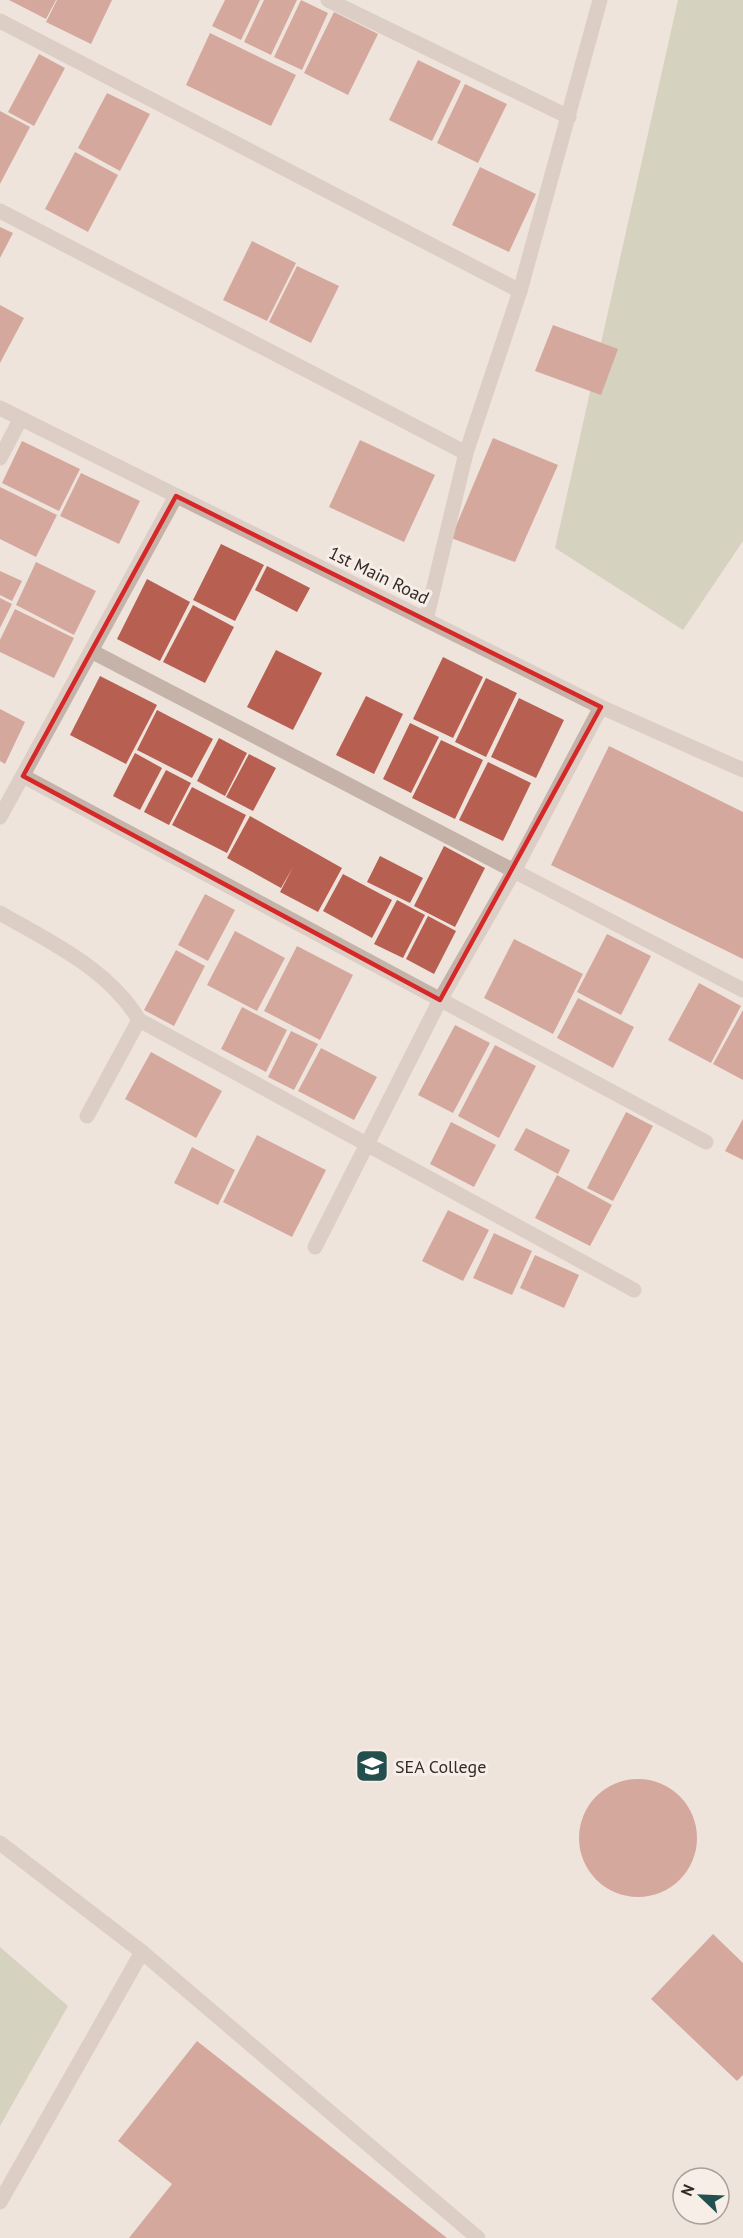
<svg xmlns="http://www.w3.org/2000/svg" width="743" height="2238" viewBox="0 0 743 2238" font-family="'PT Sans',sans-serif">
  <rect width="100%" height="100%" fill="#efe4dc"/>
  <g fill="#b5bc9e">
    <polygon points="678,0 743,0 743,541 683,630 555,548"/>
    <polygon points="0,1947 68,2006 0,2126"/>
  </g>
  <g fill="#b75f51">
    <polygon points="9,0 56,0 46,19"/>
    <polygon points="57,0 112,0 91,44 46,22"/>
    <polygon points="225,0 260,0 241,40 212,26"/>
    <polygon points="264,0 297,0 271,55 244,42"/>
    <polygon points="301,0 328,13 302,70 274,57"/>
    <polygon points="334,12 378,34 348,95 304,73"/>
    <polygon points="210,33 296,75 271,126 186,85"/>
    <polygon points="39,54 65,68 34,126 8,112"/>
    <polygon points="418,60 461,81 432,141 389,120"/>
    <polygon points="465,84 507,104 478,163 437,143"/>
    <polygon points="107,93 150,114 120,171 78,148"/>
    <polygon points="0,111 30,127 0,184"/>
    <polygon points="75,152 118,175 88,232 45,209"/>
    <polygon points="480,167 536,194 509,252 452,225"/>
    <polygon points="0,227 13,233 0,258"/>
    <polygon points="252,241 296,263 267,321 223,300"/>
    <polygon points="297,266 339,286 311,343 269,322"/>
    <polygon points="0,305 24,318 0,363"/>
    <polygon points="553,325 618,349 601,395 535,371"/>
    <polygon points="493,438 558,465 515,562 451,538"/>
    <polygon points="360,440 435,475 404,542 329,507"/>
    <polygon points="22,441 80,469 59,511 2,483"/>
    <polygon points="81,473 140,501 119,544 60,516"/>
    <polygon points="0,487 57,515 36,557 0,539"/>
    <polygon points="221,544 264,565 235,621 193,600"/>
    <polygon points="36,562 96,591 74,635 16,605"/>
    <polygon points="267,566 310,588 297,612 255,590"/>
    <polygon points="0,571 22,581 12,601 0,595"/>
    <polygon points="147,579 190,602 160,661 117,639"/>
    <polygon points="0,598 12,604 0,628"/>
    <polygon points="193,605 234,627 205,683 163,662"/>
    <polygon points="15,609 74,638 54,678 0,652 0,640"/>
    <polygon points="276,650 322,673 293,730 247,707"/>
    <polygon points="443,657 483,677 453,738 413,719"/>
    <polygon points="100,676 157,705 126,764 70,735"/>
    <polygon points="486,678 517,693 486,757 455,742"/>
    <polygon points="366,696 403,714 374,774 336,755"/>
    <polygon points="519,698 564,720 536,778 491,757"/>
    <polygon points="0,709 25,722 5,764 0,761"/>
    <polygon points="157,710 213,739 192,778 137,750"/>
    <polygon points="410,723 439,737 411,793 383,779"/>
    <polygon points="219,738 247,753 225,796 197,781"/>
    <polygon points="441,740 483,760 455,819 412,798"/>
    <polygon points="609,746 743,812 743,959 551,865"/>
    <polygon points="135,753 162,768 140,810 113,796"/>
    <polygon points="249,754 276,768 253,811 226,797"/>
    <polygon points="488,762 531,783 503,841 459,820"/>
    <polygon points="166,770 191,783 169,825 144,812"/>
    <polygon points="192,787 246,815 227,853 172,825"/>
    <polygon points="250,816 342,868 318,912 280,892 293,867 281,888 227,858"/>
    <polygon points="444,846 485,868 455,927 414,906"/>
    <polygon points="380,856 423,878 410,903 367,882"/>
    <polygon points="343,874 392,900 372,938 323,911"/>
    <polygon points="205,894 235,910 208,961 178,945"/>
    <polygon points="397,900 425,915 403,958 374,944"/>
    <polygon points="428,916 456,931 434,974 406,959"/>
    <polygon points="235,931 285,958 257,1011 207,985"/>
    <polygon points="607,934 651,956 621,1015 577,992"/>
    <polygon points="514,939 583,974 553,1034 484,998"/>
    <polygon points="297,946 353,975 320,1040 264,1011"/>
    <polygon points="176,950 205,966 174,1026 144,1010"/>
    <polygon points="699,983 741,1006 711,1063 668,1040"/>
    <polygon points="578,998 634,1027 613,1068 557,1038"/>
    <polygon points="242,1007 287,1030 266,1072 221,1049"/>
    <polygon points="743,1010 743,1080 713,1064"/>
    <polygon points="455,1025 490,1043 453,1113 418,1095"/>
    <polygon points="291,1031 318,1044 294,1090 268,1077"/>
    <polygon points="495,1045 536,1066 499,1138 458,1116"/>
    <polygon points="321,1048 377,1077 354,1120 298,1091"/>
    <polygon points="151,1052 222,1091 196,1138 125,1099"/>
    <polygon points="626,1112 653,1126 613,1201 587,1188"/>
    <polygon points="743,1119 743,1160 725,1151"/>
    <polygon points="451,1122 496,1145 474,1187 430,1164"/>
    <polygon points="526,1128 570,1150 558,1174 514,1150"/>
    <polygon points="257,1135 326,1170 292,1237 223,1202"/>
    <polygon points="192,1147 235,1170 218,1205 174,1183"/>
    <polygon points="557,1175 612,1205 590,1246 535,1218"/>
    <polygon points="448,1210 489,1230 463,1281 422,1261"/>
    <polygon points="494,1233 532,1251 512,1295 473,1278"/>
    <polygon points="535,1255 579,1275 564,1308 520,1288"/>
    <circle cx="638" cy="1838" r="59"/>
    <polygon points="713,1934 743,1963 743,2075 737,2081 651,1999"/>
    <polygon points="197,2041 447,2238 129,2238 172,2184 118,2141"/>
  </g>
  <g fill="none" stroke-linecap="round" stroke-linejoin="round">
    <g stroke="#c5b3a9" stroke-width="15">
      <polyline points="328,0 569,117"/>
      <polyline points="0,21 520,291"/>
      <polyline points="0,211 466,453"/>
      <polyline points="0,408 601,707 743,770"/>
      <polyline points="0,458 20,420"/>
      <polyline points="426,620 466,453 520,291 600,0"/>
      <polyline points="91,651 743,990"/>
      <polyline points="23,776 706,1142"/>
      <polyline points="0,817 176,496"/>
      <path d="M0,913c50,29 109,56 139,107l-52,96"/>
      <polyline points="139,1020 634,1290"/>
      <polyline points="315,1247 440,1000 514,871 601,707"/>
      <polyline points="0,1843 142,1952 478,2238"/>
      <polyline points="0,2202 142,1952"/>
    </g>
  </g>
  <path d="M0 0H743V2238H0ZM176,496l425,211 -161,293 -417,-224z" fill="#efe4dc" fill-opacity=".55" fill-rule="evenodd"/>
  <path fill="none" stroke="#d62828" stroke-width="4.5" stroke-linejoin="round" d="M176,496l425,211 -161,293 -417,-224z"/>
  <defs>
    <symbol id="university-square" viewBox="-11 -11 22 22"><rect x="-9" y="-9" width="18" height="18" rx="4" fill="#23504e" stroke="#f7eee8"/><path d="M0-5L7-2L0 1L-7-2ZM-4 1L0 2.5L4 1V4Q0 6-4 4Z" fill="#fff"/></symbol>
  </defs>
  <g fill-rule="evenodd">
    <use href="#university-square" x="353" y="1747" width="38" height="38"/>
  </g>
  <g text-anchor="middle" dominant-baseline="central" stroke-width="6" stroke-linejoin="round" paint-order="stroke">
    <g font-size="18" fill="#332a28" stroke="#f7eee8">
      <text transform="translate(379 575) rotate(26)">1st Main Road</text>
    </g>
    <g font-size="18" fill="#332a28" stroke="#f7eee8" text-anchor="start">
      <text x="395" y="1766">SEA College</text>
    </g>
  </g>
  <g transform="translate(701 2196) rotate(293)"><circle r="28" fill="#f7eee8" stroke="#a9a09b" stroke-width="1.5"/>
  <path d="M0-4.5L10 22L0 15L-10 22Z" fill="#23504e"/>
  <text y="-9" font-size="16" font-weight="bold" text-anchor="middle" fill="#332a28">N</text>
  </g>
</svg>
